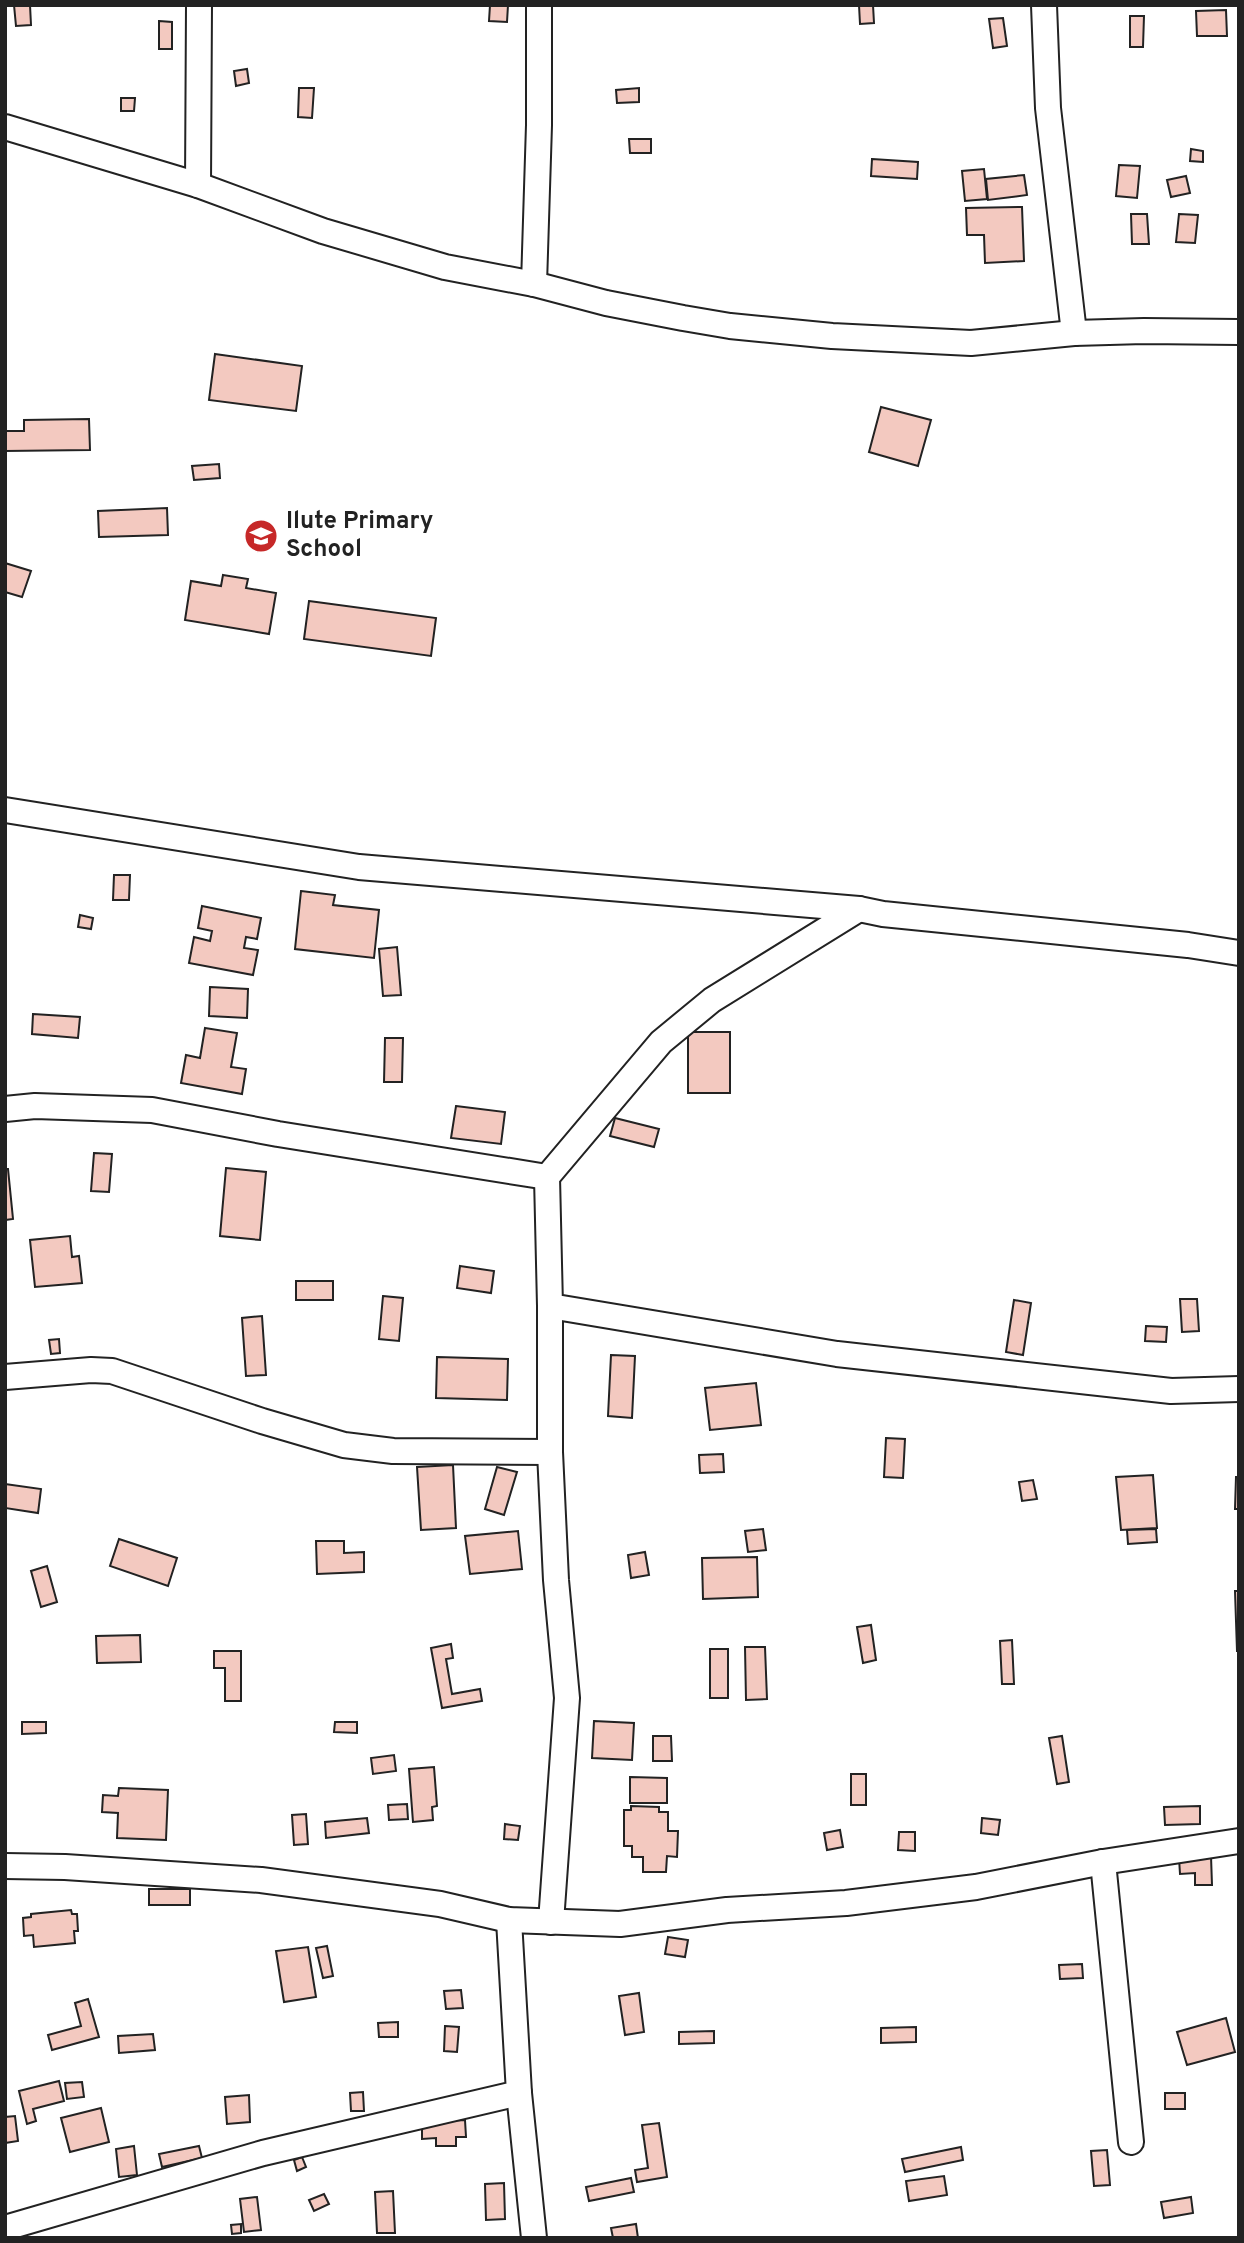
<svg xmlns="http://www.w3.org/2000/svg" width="1244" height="2243" viewBox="0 0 1244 2243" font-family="Overpass,sans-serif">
  <rect width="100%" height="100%" fill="#fff"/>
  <g fill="#f3c9c0" stroke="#222" stroke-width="2">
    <polygon points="14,5 30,5 31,25 16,26"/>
    <polygon points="490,5 508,5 507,22 489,21"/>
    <polygon points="859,5 873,5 874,23 860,24"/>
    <polygon points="1226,10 1227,36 1197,36 1196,11"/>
    <polygon points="1130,16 1144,16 1143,47 1130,47"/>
    <polygon points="1003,18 1007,46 993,48 989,19"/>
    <polygon points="159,21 172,22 172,49 159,49"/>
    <polygon points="247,69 249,83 236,86 234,71"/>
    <polygon points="299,88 314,88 312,118 298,117"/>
    <polygon points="639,88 639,102 617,103 616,90"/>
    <polygon points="121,98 135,98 134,111 121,111"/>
    <polygon points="629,139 651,139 651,153 630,153"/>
    <polygon points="1191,149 1203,151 1203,162 1190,161"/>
    <polygon points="872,159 918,162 917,179 871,176"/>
    <polygon points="1119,165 1140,166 1137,198 1116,196"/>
    <polygon points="984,169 987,199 965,201 962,171"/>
    <polygon points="1024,175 1027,195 988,200 986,179"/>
    <polygon points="1186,176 1190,193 1171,197 1167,180"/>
    <polygon points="1022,207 1024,261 985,263 984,235 967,235 966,208"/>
    <polygon points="1131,214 1147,214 1149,244 1132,244"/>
    <polygon points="1179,214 1198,215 1195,243 1176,242"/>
    <polygon points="215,354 302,366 296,411 209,400"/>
    <polygon points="881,407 931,420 918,466 869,452"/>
    <polygon points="89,419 90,450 5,451 5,431 24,431 24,420"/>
    <polygon points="219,464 220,478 194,480 192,466"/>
    <polygon points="167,508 168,535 99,537 98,511"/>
    <polygon points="5,563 31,571 22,597 5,592"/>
    <polygon points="223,575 248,579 246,588 276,593 269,634 185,620 191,581 221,586"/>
    <polygon points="309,601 436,618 431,656 304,639"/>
    <polygon points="114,875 130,875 129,900 113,900"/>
    <polygon points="301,891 335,895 333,905 379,910 374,958 295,949"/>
    <polygon points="202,906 261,918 257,939 246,937 244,948 258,950 253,975 189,963 194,937 210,941 212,931 198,928"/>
    <polygon points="80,915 93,918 91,929 78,927"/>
    <polygon points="397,947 401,995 383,996 379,949"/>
    <polygon points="210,987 248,989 247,1018 209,1016"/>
    <polygon points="33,1014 80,1017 78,1038 32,1034"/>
    <polygon points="205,1028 237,1033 231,1067 246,1069 242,1094 181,1083 186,1055 200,1058"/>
    <rect x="688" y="1032" width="42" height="61"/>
    <polygon points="385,1038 403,1038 402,1082 384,1082"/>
    <polygon points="456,1106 505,1112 501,1144 451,1138"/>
    <polygon points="615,1118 659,1129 654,1147 610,1136"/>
    <polygon points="94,1153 112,1154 109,1192 91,1191"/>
    <polygon points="226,1168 266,1172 260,1240 220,1236"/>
    <polygon points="5,1169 8,1169 13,1219 5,1220"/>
    <polygon points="70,1236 72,1257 79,1256 82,1283 35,1287 30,1240"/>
    <polygon points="460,1266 494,1271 491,1293 457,1288"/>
    <rect x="296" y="1281" width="37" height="19"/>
    <polygon points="383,1296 403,1298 399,1341 379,1339"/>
    <polygon points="1180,1299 1197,1299 1199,1331 1182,1332"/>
    <polygon points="1014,1300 1031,1303 1023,1355 1006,1352"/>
    <polygon points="262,1316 266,1375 246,1376 242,1318"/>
    <polygon points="1146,1326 1167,1327 1166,1342 1145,1341"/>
    <polygon points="59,1339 60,1353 51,1354 49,1340"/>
    <polygon points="611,1355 635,1356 632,1418 608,1416"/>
    <polygon points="437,1357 508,1359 507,1400 436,1398"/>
    <polygon points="756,1383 761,1425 710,1430 705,1388"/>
    <polygon points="886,1438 905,1439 903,1478 884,1477"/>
    <polygon points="723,1454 724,1472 700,1473 699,1455"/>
    <polygon points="453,1465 456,1528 421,1530 417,1467"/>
    <polygon points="497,1467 517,1472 504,1515 485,1509"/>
    <polygon points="1153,1475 1157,1528 1121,1530 1116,1477"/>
    <polygon points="1236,1477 1239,1477 1239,1509 1235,1509"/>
    <polygon points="1033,1480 1037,1499 1022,1501 1019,1482"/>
    <polygon points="5,1484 41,1489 38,1513 5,1508"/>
    <polygon points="763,1529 766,1550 748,1552 745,1531"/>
    <polygon points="1156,1529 1157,1542 1128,1544 1127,1530"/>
    <polygon points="518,1531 522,1569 470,1574 465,1536"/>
    <polygon points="119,1539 177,1558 168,1586 110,1566"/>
    <polygon points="316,1541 344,1541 344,1553 364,1552 364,1572 317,1574"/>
    <polygon points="645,1552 649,1575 631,1578 628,1555"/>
    <polygon points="757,1557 758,1597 703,1599 702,1558"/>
    <polygon points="47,1566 57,1602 41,1607 31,1571"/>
    <polygon points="1235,1591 1239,1591 1239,1651 1237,1651"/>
    <polygon points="871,1625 876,1660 863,1663 857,1627"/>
    <polygon points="140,1635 141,1662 97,1663 96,1636"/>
    <polygon points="1012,1640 1014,1684 1002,1684 1000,1641"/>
    <polygon points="451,1644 453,1658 446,1659 452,1694 480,1689 482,1701 442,1708 431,1648"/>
    <polygon points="745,1647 765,1647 767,1699 746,1700"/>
    <rect x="710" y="1649" width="18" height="49"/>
    <polygon points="214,1651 241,1651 241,1701 225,1701 225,1668 214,1668"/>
    <polygon points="594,1721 634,1723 632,1760 592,1758"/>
    <polygon points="22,1722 46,1722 46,1733 22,1734"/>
    <polygon points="335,1722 357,1722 357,1733 334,1732"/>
    <polygon points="653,1736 671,1736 672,1761 653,1761"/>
    <polygon points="1062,1736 1069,1782 1057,1784 1049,1738"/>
    <polygon points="394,1755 396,1771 373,1774 371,1758"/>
    <polygon points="434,1767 437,1806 432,1807 433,1820 413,1822 409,1769"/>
    <rect x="851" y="1774" width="15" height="31"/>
    <polygon points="630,1777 667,1778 667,1803 630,1803"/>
    <polygon points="119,1788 168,1790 166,1840 117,1838 118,1813 102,1812 103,1795 118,1796"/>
    <polygon points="407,1804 408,1819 389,1820 388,1805"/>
    <polygon points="631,1806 659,1807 659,1812 668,1812 668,1831 678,1831 677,1857 667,1856 666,1872 643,1872 643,1857 632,1857 632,1846 624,1846 624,1810 631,1810"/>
    <polygon points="1200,1806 1200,1824 1165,1825 1164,1807"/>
    <polygon points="306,1814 308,1844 294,1845 292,1815"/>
    <polygon points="367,1818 369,1833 326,1838 325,1822"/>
    <polygon points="982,1818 1000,1820 998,1835 981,1833"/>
    <polygon points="505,1824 520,1826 518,1840 504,1839"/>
    <polygon points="840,1830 843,1847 827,1850 824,1833"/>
    <polygon points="899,1832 915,1832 915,1851 898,1850"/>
    <polygon points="1211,1856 1212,1885 1195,1885 1195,1873 1180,1874 1179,1858"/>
    <rect x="149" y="1889" width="41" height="16"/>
    <polygon points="71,1910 72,1914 77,1914 78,1931 74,1931 75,1943 34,1947 33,1935 24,1936 23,1918 31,1917 31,1914"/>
    <polygon points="668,1937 688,1940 685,1957 665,1954"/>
    <polygon points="327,1946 333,1976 323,1978 316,1948"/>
    <polygon points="308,1947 316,1997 284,2002 276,1951"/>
    <polygon points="1082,1964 1083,1978 1060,1979 1059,1965"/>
    <polygon points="461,1990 463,2008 446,2009 444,1991"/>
    <polygon points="639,1993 644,2032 625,2035 619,1996"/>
    <polygon points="88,1999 99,2037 52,2050 48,2035 81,2026 75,2003"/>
    <polygon points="1226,2018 1235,2052 1187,2065 1177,2032"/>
    <polygon points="398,2022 398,2037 379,2037 378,2023"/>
    <polygon points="445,2026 459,2027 457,2052 444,2051"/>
    <polygon points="916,2027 916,2042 881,2043 881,2028"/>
    <polygon points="714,2031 714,2043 679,2044 679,2032"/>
    <polygon points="153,2034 155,2050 119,2053 118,2036"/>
    <polygon points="59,2081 64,2101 33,2109 36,2121 27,2124 19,2091"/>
    <polygon points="82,2082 84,2097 67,2099 65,2083"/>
    <polygon points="363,2092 364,2111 351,2111 350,2093"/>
    <rect x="1165" y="2093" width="20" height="16"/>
    <polygon points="249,2095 250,2122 227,2124 225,2097"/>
    <polygon points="101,2108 109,2142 70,2152 61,2118"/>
    <polygon points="15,2116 18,2141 5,2143 5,2117"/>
    <polygon points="465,2120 466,2137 456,2137 456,2146 436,2146 436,2138 422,2139 422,2121"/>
    <polygon points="659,2123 667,2177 637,2182 635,2170 648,2168 642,2125"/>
    <polygon points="134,2146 137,2175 119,2177 116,2149"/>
    <polygon points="199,2146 202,2158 162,2167 159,2154"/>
    <polygon points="961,2147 963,2160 905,2172 902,2159"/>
    <polygon points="1107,2150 1110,2185 1094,2186 1091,2151"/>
    <polygon points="302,2157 306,2167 297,2171 294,2160"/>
    <polygon points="944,2176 947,2195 909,2201 906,2181"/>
    <polygon points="631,2178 634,2192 589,2201 586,2187"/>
    <polygon points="504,2183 505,2219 486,2220 485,2184"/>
    <polygon points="393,2191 395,2233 377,2233 375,2192"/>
    <polygon points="324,2194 329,2204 314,2211 309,2200"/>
    <polygon points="257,2197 261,2230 244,2232 240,2199"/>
    <polygon points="1191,2197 1193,2213 1164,2218 1161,2202"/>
    <polygon points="241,2224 241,2233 232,2234 231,2225"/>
    <polygon points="636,2224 638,2238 613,2238 611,2228"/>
  </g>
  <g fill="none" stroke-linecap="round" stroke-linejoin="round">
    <defs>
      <g id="minor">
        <polyline points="1044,5 1048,108 1074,333"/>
        <polyline points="5,127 198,185 323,231 445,267 534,284 606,303 683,318 730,326 832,336 971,343 1074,333 1144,331 1239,332"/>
        <polyline points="198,185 199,5"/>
        <polyline points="534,284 539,125 539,5"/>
        <polyline points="5,810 359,867 859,909 883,914 1188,945 1239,953"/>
        <polyline points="859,909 712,1000 661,1042 547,1177 550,1306 837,1354 1171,1391 1239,1389"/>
        <polyline points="5,1109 35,1106 152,1110 278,1134 547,1177"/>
        <polyline points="550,1306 550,1452 556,1580 567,1698 551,1922"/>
        <polyline points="5,1377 91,1370 112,1371 262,1421 344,1445 393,1451 550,1452"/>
        <polyline points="1103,1862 1131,2142"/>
        <polyline points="5,1866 65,1867 261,1880 440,1904 509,1920 620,1924 727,1910 846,1903 976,1887 1103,1862 1239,1841"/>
        <polyline points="519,2093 534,2238"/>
        <polyline points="5,2228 263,2153 519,2093 509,1920"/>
      </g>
    </defs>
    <use href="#minor" stroke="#222" stroke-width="28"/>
    <use href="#minor" stroke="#fff" stroke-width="24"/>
  </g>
  <defs>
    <symbol id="school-disc" viewBox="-11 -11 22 22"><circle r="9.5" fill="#c62828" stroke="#fff"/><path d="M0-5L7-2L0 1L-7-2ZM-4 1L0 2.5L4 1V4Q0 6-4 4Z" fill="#fff"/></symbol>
  </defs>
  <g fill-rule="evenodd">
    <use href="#school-disc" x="242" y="517" width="38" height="38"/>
  </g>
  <g text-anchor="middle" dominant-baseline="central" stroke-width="5" stroke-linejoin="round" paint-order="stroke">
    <g font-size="24" font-weight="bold" fill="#222" stroke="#fff" text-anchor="start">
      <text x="286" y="522">Ilute Primary<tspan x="286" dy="28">School</tspan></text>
    </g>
  </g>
  <rect width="1244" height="2243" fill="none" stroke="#222222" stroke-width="14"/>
</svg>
